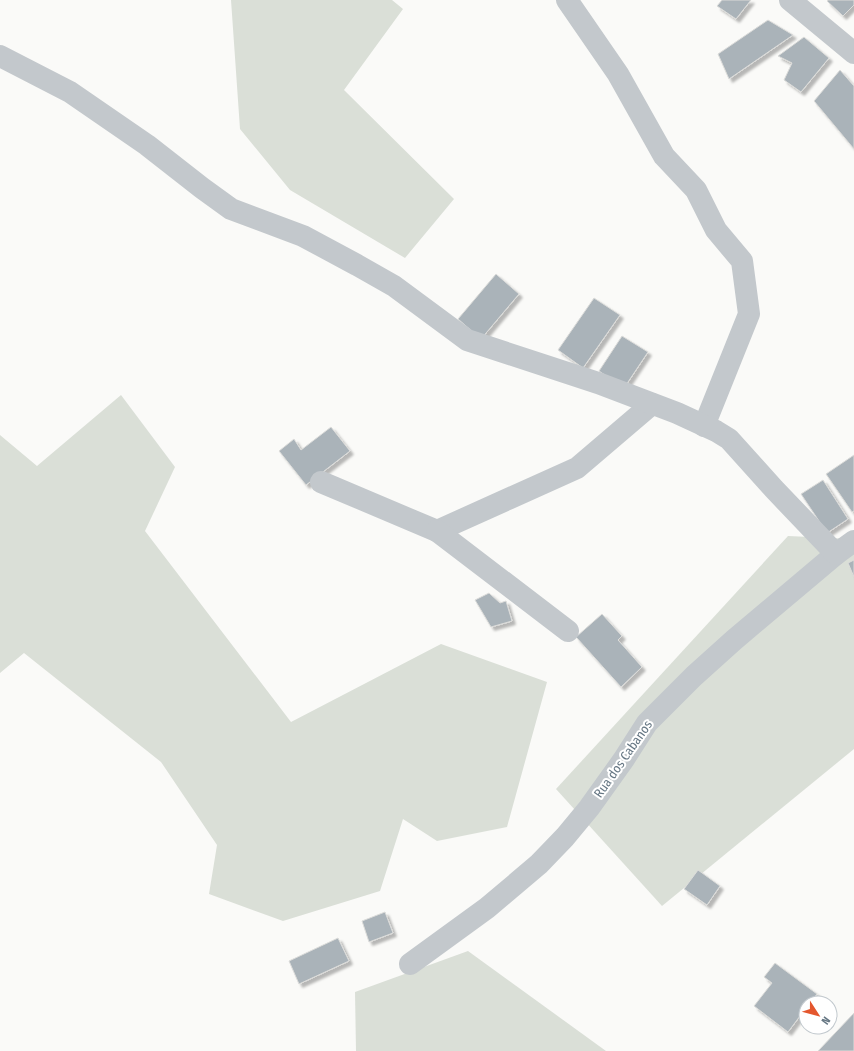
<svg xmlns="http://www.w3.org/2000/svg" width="854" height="1051" viewBox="0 0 854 1051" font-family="'Fira Sans Condensed',sans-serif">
  <defs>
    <filter id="shadow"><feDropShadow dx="3.5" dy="3.5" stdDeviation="1" flood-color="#0004"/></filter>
  </defs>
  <rect width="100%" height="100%" fill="#fafaf8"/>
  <g fill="#dadfd7">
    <polygon points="231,0 392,0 403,9 344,90 454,199 405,258 290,190 240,129"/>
    <polygon points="121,395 175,467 145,531 291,722 441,644 547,682 507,827 437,841 403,819 380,891 283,921 209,894 217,845 161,762 24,653 0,673 0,435 37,466"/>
    <polygon points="788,536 854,539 854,749 662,906 556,789"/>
    <polygon points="468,951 606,1051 356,1051 355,992"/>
  </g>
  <g fill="#aab3b9" stroke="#dcdcda" filter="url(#shadow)">
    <polygon points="722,0 751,0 736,19 717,6"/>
    <polygon points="828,0 854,0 854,5 843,16 827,1"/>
    <polygon points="768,20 793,35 729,79 718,54"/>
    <polygon points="804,37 829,58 801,92 784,80 792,63 778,56"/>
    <polygon points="840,70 854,86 854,149 814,101"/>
    <polygon points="496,274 519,294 481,339 458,319"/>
    <polygon points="594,298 620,315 583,368 558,350"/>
    <polygon points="622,336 648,352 624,388 599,371"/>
    <polygon points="331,427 350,451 306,485 279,451 294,439 301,450"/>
    <polygon points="854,455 854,511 852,512 826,474"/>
    <polygon points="823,480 848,519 827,533 801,494"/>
    <polygon points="854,560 854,577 848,563"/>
    <polygon points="489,593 500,603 506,601 512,621 491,627 475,600"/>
    <polygon points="602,614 622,636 618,640 642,667 621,687 576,637"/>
    <polygon points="698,870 720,886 707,905 684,889"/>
    <polygon points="385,912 393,933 369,942 362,921"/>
    <polygon points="338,938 349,961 299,984 289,961"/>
    <polygon points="775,963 817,994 810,1003 806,1003 806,1008 788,1032 754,1006 772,983 764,977"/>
    <polygon points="854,1013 854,1051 818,1051"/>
  </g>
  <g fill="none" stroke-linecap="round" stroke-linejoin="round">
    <g stroke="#c3c8cc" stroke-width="22">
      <polyline points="567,0 618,74 664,156 696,190 716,230 742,261 749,314 704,426"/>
      <polyline points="790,0 854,53"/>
      <polyline points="321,482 437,531 577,468 652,404"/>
      <polyline points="437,531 568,631"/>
      <polyline points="410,964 487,908 539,864 565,837 589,808 624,759 647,723 694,676 734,640 836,554"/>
    </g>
    <polyline stroke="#c3c8cc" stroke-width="22" points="0,56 70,92 147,145 202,188 231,209 303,236 357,265 394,286 467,340 598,383 677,413 716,431 729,439 774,489 836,554 854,541"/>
  </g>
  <g text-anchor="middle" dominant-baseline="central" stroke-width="4" stroke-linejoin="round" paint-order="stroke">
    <g font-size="13" fill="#657683" stroke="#fff">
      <text transform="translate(623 759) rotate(-55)">Rua dos Cabanos</text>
    </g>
  </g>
  <g transform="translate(818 1015) rotate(126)"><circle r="19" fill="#ffffff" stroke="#c1c8cd"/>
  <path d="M0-3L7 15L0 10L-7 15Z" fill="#e4572e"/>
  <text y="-6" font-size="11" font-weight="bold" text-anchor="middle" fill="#657683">N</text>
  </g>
</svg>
